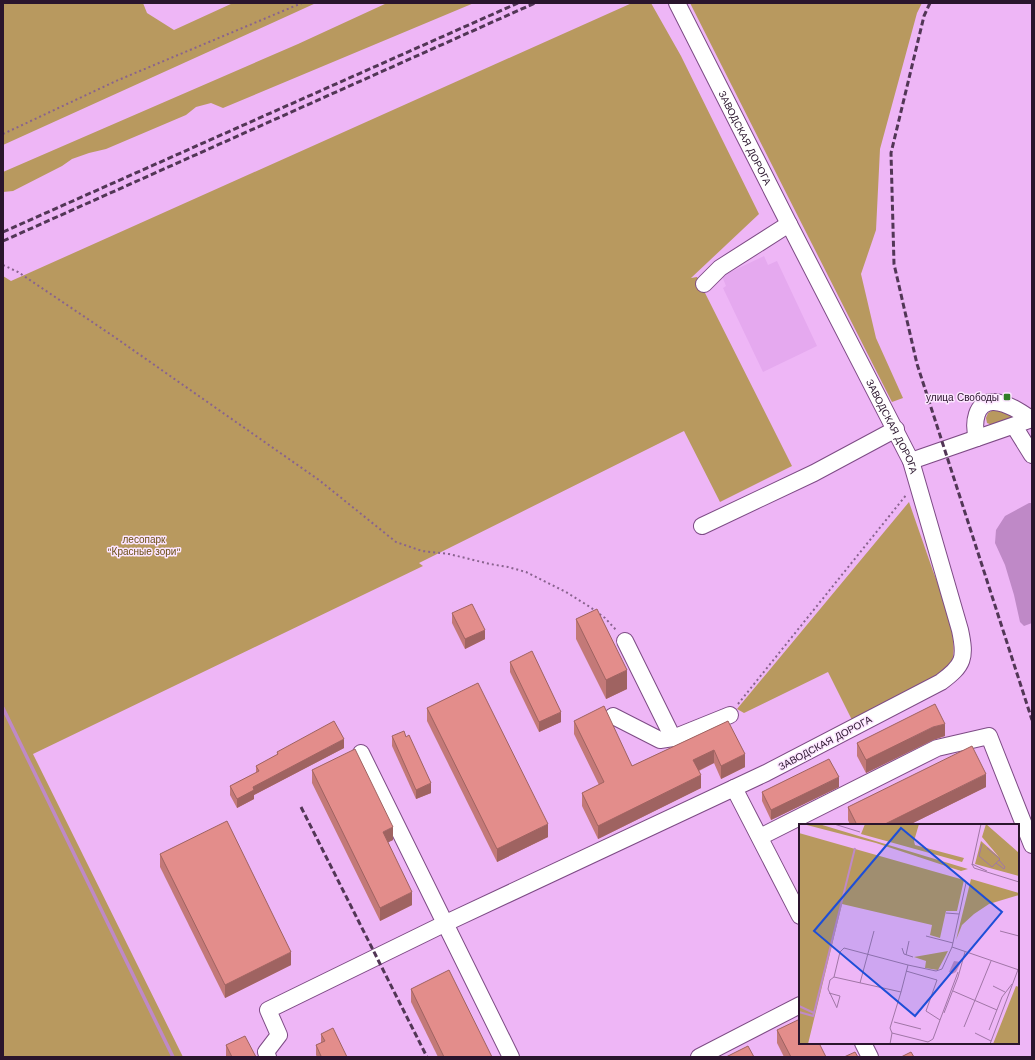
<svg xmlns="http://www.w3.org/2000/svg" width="1035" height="1060" viewBox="0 0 1035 1060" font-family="'Work Sans',sans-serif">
  <rect width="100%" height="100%" fill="#eeb6f6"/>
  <polygon fill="#e5a9ef" points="764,256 768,265 777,261 817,346 763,372 723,288 726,286 722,276"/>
  <g fill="#b8995f">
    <polygon points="3,3 143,3 147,13 174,30 233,3 316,3 3,145"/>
    <polygon points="387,3 474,3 223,108 211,103 196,107 186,115 106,149 89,153 72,159 62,166 13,191 3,192 3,172 298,44"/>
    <polygon points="632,3 651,3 681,56 759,214 691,278 697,277 792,466 720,502 684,431 419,563 423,566 33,754 183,1057 3,1057 3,276 11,281"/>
    <polygon points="690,3 922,3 917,13 880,149 876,230 861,274 876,338 903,398 892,402"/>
    <polygon points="993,410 1005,412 1014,416 1011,419 992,425 987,423 986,418 988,413"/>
    <path d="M909,502c8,23 16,46 24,69 9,23 24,62 20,86 -2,9 -10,16 -16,23l-84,42 -25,-50 -84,41 -7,-4z"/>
  </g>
  <polygon fill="#bf89c7" points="1029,503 1032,503 1032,623 1024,626 1020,622 1014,595 1005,565 995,543 996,530 1005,516"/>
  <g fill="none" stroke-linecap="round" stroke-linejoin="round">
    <polyline stroke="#bf89c7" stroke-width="3.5" points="3,708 173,1057"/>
    <defs>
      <g id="minor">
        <path id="s1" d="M677,3l112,221 122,237 49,169c6,28 4,35 -19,52l-175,91 -32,15"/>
        <polyline points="704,284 720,268 789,224"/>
        <polyline points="1014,426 1032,455"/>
        <path d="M977,438c-4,-14 -2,-37 17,-36 14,1 27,10 37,17"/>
        <polyline points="911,461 1032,419"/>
        <polyline points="702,526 814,473 896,429"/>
        <polyline points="625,641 673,738"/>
        <polyline points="613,716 660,740 673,738 730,715"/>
        <polyline points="361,753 511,1057"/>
        <polyline points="760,837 937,748 989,736 1032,845"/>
        <polyline points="863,1043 870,1057"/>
        <polyline points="268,1057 266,1052 279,1035 268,1010 446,923 734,788 800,916"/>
        <polyline points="699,1057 800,1005"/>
      </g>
    </defs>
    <use href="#minor" stroke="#7d4b85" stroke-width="18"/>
    <g stroke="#89638e" stroke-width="2" stroke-dasharray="2 3" stroke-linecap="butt">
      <polyline points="3,134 116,81 302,3"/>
      <polyline points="3,265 18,272 113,336 319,480 396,542 422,551 449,554 490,564 508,567 526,572 566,592 590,607 605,618 617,631"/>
      <polyline points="738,704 907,494"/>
    </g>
    <use href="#minor" stroke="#fff" stroke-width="16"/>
    <g stroke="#523656" stroke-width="3" stroke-dasharray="6 3" stroke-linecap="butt">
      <polyline points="930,3 924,16 891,153 894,264 917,364 1032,720"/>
      <polyline points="3,232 518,3"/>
      <polyline points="3,241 535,3"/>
      <polyline points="301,807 427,1057"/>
    </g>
  </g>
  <g fill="#c37978">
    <polygon points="452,613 485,639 465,649 452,623"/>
    <polygon points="576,619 627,689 606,699 576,639"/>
    <polygon points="510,662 561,722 539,732 510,672"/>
    <polygon points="427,708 548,837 497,862 427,721"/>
    <polygon points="574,721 632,766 728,721 745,767 721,779 714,763 699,771 701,788 598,839 582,806 582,793 599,785 574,734"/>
    <polygon points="392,736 431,793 416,799 392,746"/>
    <polygon points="945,736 933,740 866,773 857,756 857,743"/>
    <polygon points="344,748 254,795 254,799 237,808 230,795 230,786 256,773 256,766 277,755 277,752"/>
    <polygon points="312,770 393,840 388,842 412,905 380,921 312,783"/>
    <polygon points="839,787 771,820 762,801 762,792"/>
    <polygon points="986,787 909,825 850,825 848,820 848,807"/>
    <polygon points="160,854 291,965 225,998 160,867"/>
    <polygon points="411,989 492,1057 438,1057 411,1002"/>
    <polygon points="777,1030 826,1057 784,1057 777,1043"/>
    <polygon points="321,1034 347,1057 317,1057 316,1055 316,1045 321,1043"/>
    <polygon points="226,1045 256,1057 226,1057"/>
  </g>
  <g fill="#9f6361">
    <polygon points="485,630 485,639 465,649 465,639"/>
    <polygon points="627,670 627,689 606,699 606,680"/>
    <polygon points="561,712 561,722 539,732 539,722"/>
    <polygon points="945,724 945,736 933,740 866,773 866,760 933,727"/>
    <polygon points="344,739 344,748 254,795 254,799 237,808 237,799 253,787"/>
    <polygon points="714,750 714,763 693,773 693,760"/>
    <polygon points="745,754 745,767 721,779 721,766"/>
    <polygon points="986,774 986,787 909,825 883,825"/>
    <polygon points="701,775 701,788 598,839 598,826"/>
    <polygon points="839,777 839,787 771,820 771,810"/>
    <polygon points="431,783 431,793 416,799 416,790"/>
    <polygon points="548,824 548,837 497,862 497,849"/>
    <polygon points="393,827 393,840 383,845 383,832"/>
    <polygon points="412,892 412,905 380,921 380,908"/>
    <polygon points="291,952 291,965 225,998 225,985"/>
  </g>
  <g fill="#e38d8b" stroke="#9f6361">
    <polygon points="472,604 485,630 465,639 452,613"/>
    <polygon points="597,609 627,670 606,680 576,619"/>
    <polygon points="532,651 561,712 539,722 510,662"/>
    <polygon points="478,683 548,824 497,849 427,708"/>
    <polygon points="935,704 945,724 933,727 866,760 857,743"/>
    <polygon points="604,706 632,766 728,721 745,754 721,766 714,750 693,760 701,775 598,826 582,793 604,782 574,721"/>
    <polygon points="334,721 344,739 253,787 254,790 237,799 230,786 259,771 256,766 278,754 277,752"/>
    <polygon points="404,731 406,737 409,735 431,783 416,790 392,736"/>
    <polygon points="972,746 986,774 883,825 857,825 848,807"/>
    <polygon points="355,749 393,827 383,832 412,892 380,908 312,770"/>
    <polygon points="829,759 839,777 771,810 762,792"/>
    <polygon points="227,821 291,952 225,985 160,854"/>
    <polygon points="449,970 492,1057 444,1057 411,989"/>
    <polygon points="800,1019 800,1043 819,1043 826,1057 791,1057 777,1030"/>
    <polygon points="333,1028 347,1057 319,1057 321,1056 316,1045 325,1041 321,1034"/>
    <polygon points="245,1036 256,1057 232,1057 226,1045"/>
    <polygon points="748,1046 754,1057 726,1057"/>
    <polygon points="855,1052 858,1057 844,1057"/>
    <polygon points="911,1052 914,1057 901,1057"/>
  </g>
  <rect fill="#307e27" stroke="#fce5ff" stroke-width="1.5" x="1003" y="393" width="8" height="8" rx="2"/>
  <g text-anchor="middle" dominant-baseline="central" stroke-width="3" stroke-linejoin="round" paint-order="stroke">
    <g font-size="10" fill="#2a152d" stroke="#fce5ff">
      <text stroke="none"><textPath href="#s1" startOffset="151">ЗАВОДСКАЯ ДОРОГА</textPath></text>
      <text stroke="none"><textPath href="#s1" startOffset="475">ЗАВОДСКАЯ ДОРОГА</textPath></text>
      <text transform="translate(825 743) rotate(-28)">ЗАВОДСКАЯ ДОРОГА</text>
    </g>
    <g font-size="10" fill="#2a152d" stroke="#fce5ff" text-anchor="end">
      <text x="999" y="397">улица Свободы</text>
    </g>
    <g font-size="10" fill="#694e13" stroke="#fce5ff">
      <text x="144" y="539">лесопарк<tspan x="144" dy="12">"Красные зори"</tspan></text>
    </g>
  </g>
  <g transform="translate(799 824)">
    <rect width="220" height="220" fill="#eeb6f6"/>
    <path d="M4,0h16l149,45 -7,2 -85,-28zM66,0h54l-5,17 1,4 49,13 -2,4 -101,-28zM187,0l33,29v23l-44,-12 6,-23 18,16 -17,-20zM0,9l165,47 -7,31h-11l-6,27 -10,-3 2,-10 -90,-21 -34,140h-9zM172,55l48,14v2l-30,9 -15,10 -12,11 -6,15zM149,127l-10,19 -13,-2 1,-7 -12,-4zM217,162l3,1v57h-26z" fill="#b8995f"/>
    <path d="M155,137l7,1 -5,10 -4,2 -3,-2z" fill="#bf89c7"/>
    <path fill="none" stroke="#bf89c7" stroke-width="2" d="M0,182l15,7 41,-165M0,188l14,4 1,-3"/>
    <path fill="none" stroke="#a076a6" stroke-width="1" d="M35,0l26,8M183,20l-3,12 13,11 8,-8 -13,-11M197,39l8,6 1,-2 -6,-7M173,40l2,4 45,14M173,40l15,7M173,41l9,-41M147,89l13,1M201,107l19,5M127,112l27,7M153,123l67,23M45,124l64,17 -7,27 -67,-15 6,-25zM103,124l2,6 9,3M107,131l3,-14M109,141l28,6 6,-2 10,-22 14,-64M35,153l-4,3 -2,9 9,19M61,159l14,-52M194,162l12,6M154,167l44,19M30,169l11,3 -3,11M145,189l14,-36 7,-25M141,196l18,-48M95,198l27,7M165,203l27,-66M190,206l13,-33 10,-13M93,209l36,9 5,-3 7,-19 -14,-9 11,-31 -31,-9M176,209l16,8M91,220l2,-11 -2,-5 11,-36M191,220l29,-77"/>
    <path fill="#1d4ed8" fill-opacity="0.15" stroke="#1d4ed8" stroke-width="2" d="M102,4l101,84 -87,104 -101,-85z"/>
    <rect width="220" height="220" fill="none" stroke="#2a152d" stroke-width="2"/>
  </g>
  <rect width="1035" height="1060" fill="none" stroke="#2a152d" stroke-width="8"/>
</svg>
